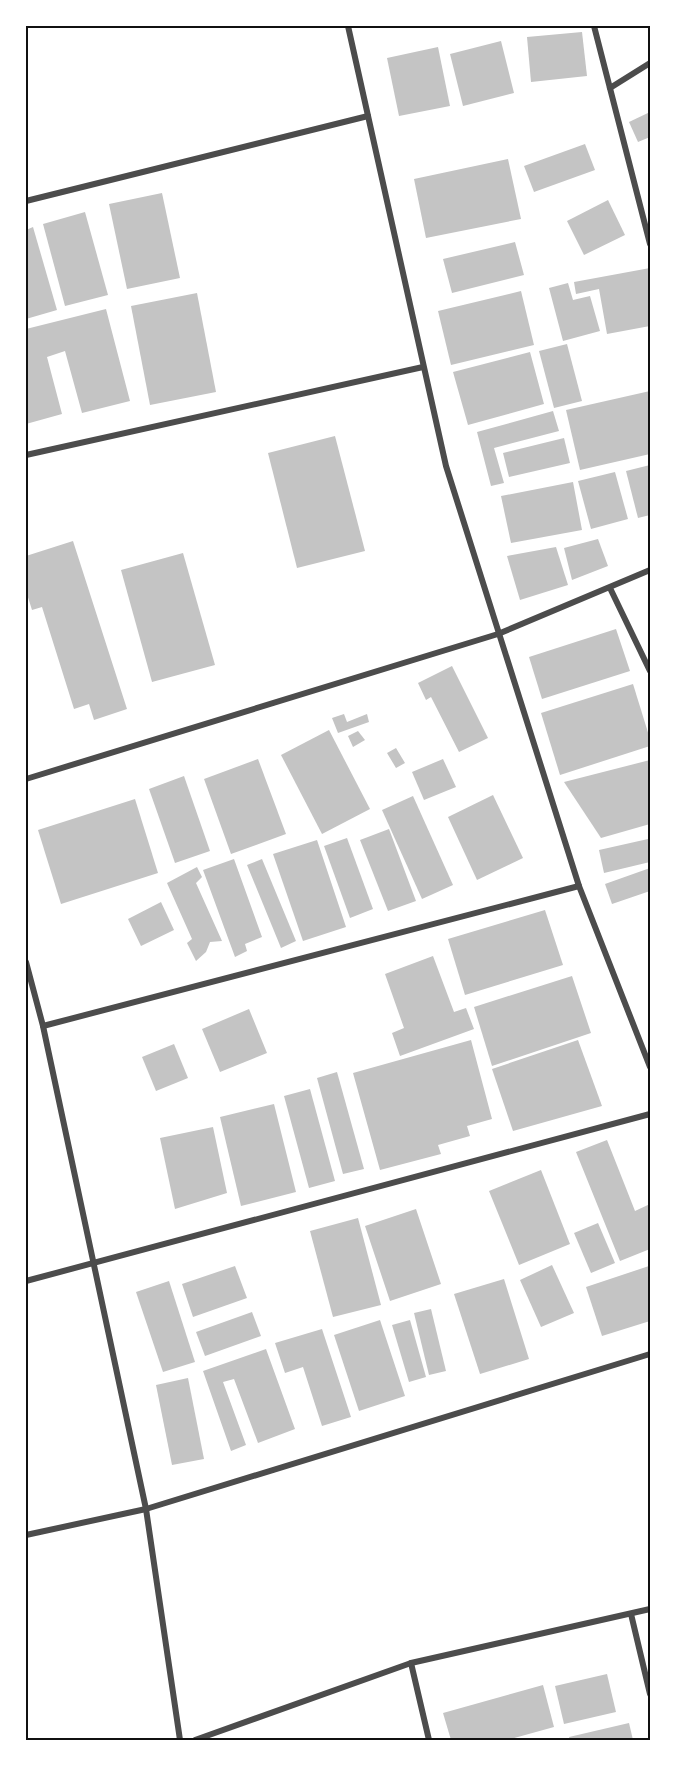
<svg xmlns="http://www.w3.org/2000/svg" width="676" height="1766" viewBox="0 0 676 1766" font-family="'Noto Sans',sans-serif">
  <rect width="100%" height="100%" fill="#fff"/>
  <g fill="#c4c4c4">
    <polygon points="582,32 587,76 531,82 527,37"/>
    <polygon points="501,41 514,93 463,106 450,54"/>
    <polygon points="438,47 450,106 399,116 387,58"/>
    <polygon points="650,112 650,137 638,142 629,122"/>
    <polygon points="585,144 595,170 534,192 524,166"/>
    <polygon points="508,159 521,219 426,238 414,179"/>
    <polygon points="162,193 180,278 127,289 109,204"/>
    <polygon points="608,200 625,235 584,255 567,221"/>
    <polygon points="85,212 108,295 65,306 43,224"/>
    <polygon points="33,227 57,310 26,319 26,230"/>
    <polygon points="515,242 524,275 452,293 443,259"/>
    <polygon points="650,268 650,326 607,334 599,289 576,294 574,282"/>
    <polygon points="568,283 573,300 590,296 600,331 563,341 549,288"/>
    <polygon points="521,291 534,345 451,365 438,311"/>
    <polygon points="197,293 216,392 150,405 131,306"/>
    <polygon points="106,309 130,401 82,413 65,351 47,357 62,414 26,424 26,329"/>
    <polygon points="567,344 582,401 554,408 539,351"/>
    <polygon points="530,352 544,404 468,425 453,372"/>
    <polygon points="650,391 650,454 580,470 566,410"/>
    <polygon points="553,411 559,431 494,448 504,483 491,486 477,432"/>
    <polygon points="335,436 365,551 297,568 268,453"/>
    <polygon points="564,438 570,463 509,477 503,453"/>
    <polygon points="650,465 650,515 638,518 626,471"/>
    <polygon points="615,472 628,519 591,529 578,481"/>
    <polygon points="573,482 582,530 511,543 501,496"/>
    <polygon points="598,539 608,566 572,580 564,548"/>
    <polygon points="73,541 127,709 94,720 89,704 74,709 42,607 32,610 26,591 26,556"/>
    <polygon points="556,547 568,585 520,600 507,556"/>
    <polygon points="183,553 215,665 152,682 121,570"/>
    <polygon points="616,629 630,671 542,699 529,657"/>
    <polygon points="452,666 488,738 459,752 431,697 426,700 418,683"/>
    <polygon points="633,684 650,739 650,746 560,775 541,713"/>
    <polygon points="344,714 347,722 367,714 369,722 338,733 332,718"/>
    <polygon points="329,730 370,809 322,834 281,755"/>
    <polygon points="358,731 365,740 353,747 348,736"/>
    <polygon points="396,748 405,763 396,768 387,753"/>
    <polygon points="258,759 286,834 231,854 204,779"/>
    <polygon points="443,759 456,787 424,800 412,772"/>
    <polygon points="650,760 650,824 601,838 564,782"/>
    <polygon points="184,776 210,851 175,863 149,789"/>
    <polygon points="493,795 523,858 477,880 448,817"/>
    <polygon points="413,796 453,885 422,899 382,810"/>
    <polygon points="135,799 158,873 61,904 38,830"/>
    <polygon points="389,829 416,901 388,911 360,840"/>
    <polygon points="347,838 373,909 350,918 324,846"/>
    <polygon points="648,839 650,862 604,873 599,850"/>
    <polygon points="317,840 346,927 303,941 273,854"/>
    <polygon points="234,859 262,937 245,944 247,951 235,957 203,870"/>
    <polygon points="262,859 296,941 281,948 247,865"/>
    <polygon points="197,867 202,877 196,883 222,941 210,942 206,952 196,961 187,943 192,939 167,883"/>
    <polygon points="650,868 650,891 612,904 605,884"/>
    <polygon points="161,902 174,930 141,946 128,919"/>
    <polygon points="545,910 563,965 465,995 448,939"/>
    <polygon points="433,956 454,1012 466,1008 474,1029 400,1056 392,1033 404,1028 385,974"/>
    <polygon points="572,976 591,1033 492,1066 474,1007"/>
    <polygon points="249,1009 267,1053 220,1072 202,1029"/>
    <polygon points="471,1040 492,1119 467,1126 470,1136 438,1145 441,1154 380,1170 353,1073"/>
    <polygon points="578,1040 602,1106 513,1131 492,1069"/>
    <polygon points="174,1044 188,1078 156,1091 142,1057"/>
    <polygon points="337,1072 364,1169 343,1174 317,1078"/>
    <polygon points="310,1089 335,1181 309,1188 284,1096"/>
    <polygon points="274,1104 296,1192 241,1206 220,1117"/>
    <polygon points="213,1127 227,1193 175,1209 160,1138"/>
    <polygon points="607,1140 635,1211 650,1204 650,1249 620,1261 576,1152"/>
    <polygon points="541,1170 570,1244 519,1265 489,1191"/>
    <polygon points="416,1209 441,1284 390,1301 365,1226"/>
    <polygon points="358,1218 381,1305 333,1317 310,1231"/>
    <polygon points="598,1223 615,1263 591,1273 574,1233"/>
    <polygon points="552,1265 574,1313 541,1327 520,1280"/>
    <polygon points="235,1266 247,1298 193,1317 182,1284"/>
    <polygon points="649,1266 650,1321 602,1336 586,1287"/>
    <polygon points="504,1279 529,1359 480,1374 454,1294"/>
    <polygon points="169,1281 195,1362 163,1372 136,1292"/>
    <polygon points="431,1309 446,1371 429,1375 414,1313"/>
    <polygon points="252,1312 261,1336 205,1356 196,1332"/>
    <polygon points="380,1320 405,1396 359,1411 334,1335"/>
    <polygon points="410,1320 426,1377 409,1382 392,1325"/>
    <polygon points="322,1329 351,1417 322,1426 303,1367 285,1373 275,1343"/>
    <polygon points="266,1349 295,1429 258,1443 234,1379 223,1382 246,1445 231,1451 203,1371"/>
    <polygon points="188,1378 204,1459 172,1465 156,1385"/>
    <polygon points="607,1674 616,1712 564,1724 555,1686"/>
    <polygon points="543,1685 554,1727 507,1740 451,1740 443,1713"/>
    <polygon points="629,1723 633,1740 570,1740 569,1737"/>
  </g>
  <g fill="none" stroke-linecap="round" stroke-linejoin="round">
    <g stroke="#4c4c4c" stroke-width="6">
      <polyline points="348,26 446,466 579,886 650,1067"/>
      <polyline points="594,26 650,244"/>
      <polyline points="610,88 650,63"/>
      <polyline points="26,201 368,116"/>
      <polyline points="26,455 423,367"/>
      <polyline points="610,588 650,671"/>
      <polyline points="26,779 498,634 650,570"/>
      <polyline points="26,962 43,1026 146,1509 180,1740"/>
      <polyline points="43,1026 579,886"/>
      <polyline points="26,1281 650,1114"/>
      <polyline points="26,1535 146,1509 650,1354"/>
      <polyline points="631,1614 650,1694"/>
      <polyline points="411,1663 429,1740"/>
      <polyline points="195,1740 411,1663 650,1609"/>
    </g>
  </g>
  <rect width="676" height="1766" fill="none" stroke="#ffffff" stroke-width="54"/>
  <rect x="27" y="27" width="622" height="1712" fill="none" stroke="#111" stroke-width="2"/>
</svg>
